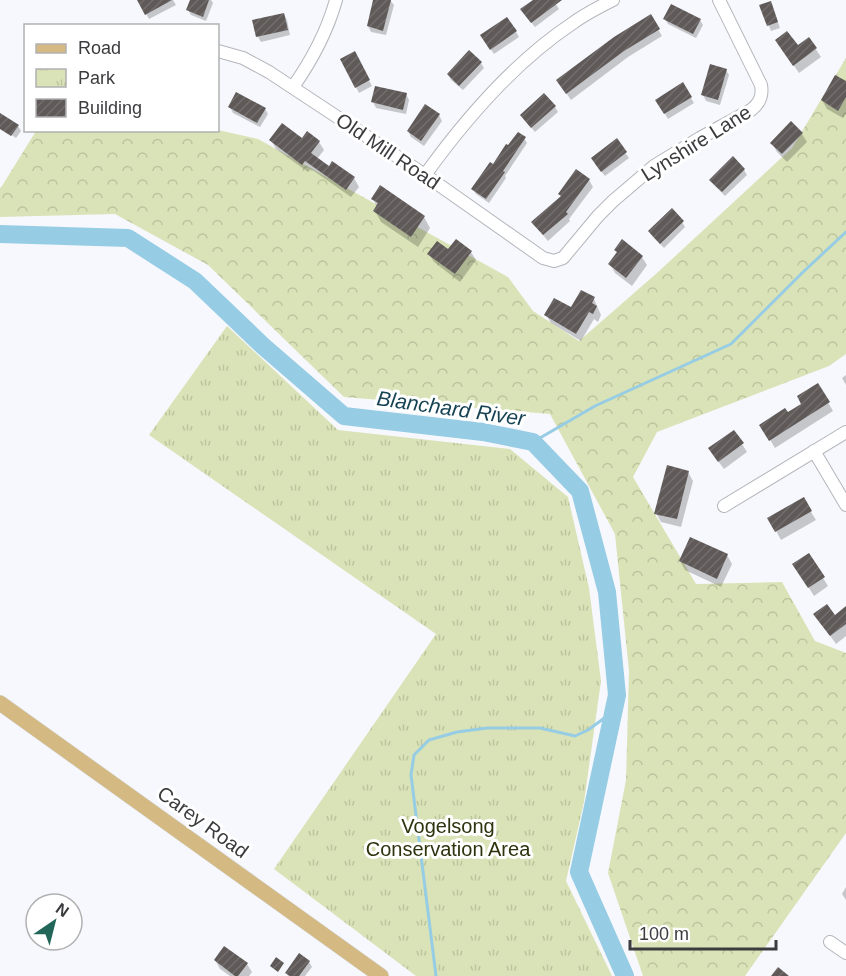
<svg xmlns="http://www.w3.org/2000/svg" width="846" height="976" viewBox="0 0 846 976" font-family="Helvetica,sans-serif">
  <defs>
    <pattern id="forest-crowns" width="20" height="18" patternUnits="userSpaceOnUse" patternTransform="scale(1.5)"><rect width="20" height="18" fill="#dae3b7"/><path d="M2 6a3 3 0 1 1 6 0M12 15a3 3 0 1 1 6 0" fill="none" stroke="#bcc49e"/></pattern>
    <pattern id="park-tufts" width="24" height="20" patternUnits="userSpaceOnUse" patternTransform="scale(1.5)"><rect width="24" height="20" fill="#dae3b7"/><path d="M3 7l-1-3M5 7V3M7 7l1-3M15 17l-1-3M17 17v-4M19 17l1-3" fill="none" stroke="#bcc49e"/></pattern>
    <pattern id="building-hatch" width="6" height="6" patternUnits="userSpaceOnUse" patternTransform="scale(1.5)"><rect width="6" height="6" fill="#5f5958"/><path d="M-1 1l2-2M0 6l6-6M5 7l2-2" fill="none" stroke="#736e6e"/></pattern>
  </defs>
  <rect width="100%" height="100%" fill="#f6f8fd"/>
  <polygon fill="url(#forest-crowns)" points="846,58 846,354 829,366 657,432 633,477 696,584 782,582 815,641 846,653 846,833 745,976 643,976 608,873 626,780 629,671 615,534 550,414 344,397 208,265 115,214 0,217 0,188 2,186 36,131 218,130 258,139 508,277 533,311 579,341 657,273 792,148"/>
  <polygon fill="url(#park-tufts)" points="227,326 338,430 510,449 568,497 589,588 601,681 584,802 566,881 612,976 416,976 274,869 436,634 149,435"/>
  <g fill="#0003">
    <polygon points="140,0 173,0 176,5 149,19 139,1"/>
    <polygon points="191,0 211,0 213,3 206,21 191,15 188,10"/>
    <polygon points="375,0 390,0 394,5 386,35 371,32 368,26"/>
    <polygon points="535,0 553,0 559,9 535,27 525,15"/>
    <polygon points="761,6 773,8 780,28 771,31"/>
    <polygon points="284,14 287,20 290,35 261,42 258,37"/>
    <polygon points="650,16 662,36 628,57 571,100 562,87"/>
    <polygon points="665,19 700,20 703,25 696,38 668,24"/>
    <polygon points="516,32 519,37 494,54 485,41"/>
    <polygon points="809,39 821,57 799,73 777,41 798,48"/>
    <polygon points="354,53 372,86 359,93 342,60"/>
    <polygon points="481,63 484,68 463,90 451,80 448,74"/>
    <polygon points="726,70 729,75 720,105 706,101 703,95"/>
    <polygon points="846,83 846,114 843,118 827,109 822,100"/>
    <polygon points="683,85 694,103 668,119 657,100"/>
    <polygon points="406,94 409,100 406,114 376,108 373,102"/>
    <polygon points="230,107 265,109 268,114 260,127 233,113"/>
    <polygon points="555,107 558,112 535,132 525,120"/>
    <polygon points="439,115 442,121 424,146 411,137 408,131"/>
    <polygon points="0,116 18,126 21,131 16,138 0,127"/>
    <polygon points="802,134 807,142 787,162 777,152 772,143"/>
    <polygon points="524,138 527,143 505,176 506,178 489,203 476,194 473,189 493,166"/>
    <polygon points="271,140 303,140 319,142 324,150 317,159 329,168 354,178 359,187 351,197 311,169 308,172 276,149"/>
    <polygon points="617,141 629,158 605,176 595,164"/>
    <polygon points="744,170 747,175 725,196 714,185 711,180"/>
    <polygon points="589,180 593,187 569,219 570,221 548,241 533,223"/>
    <polygon points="373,199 424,217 430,228 418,247 381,222 375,211 377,207"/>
    <polygon points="682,222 685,227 664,248 653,237 650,232"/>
    <polygon points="448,251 471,252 476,260 460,282 434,262 429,254"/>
    <polygon points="642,257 647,265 632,286 615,273 610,264"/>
    <polygon points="594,299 601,315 598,322 594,319 581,341 551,323 546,315 571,310"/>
    <polygon points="846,375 846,385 842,378"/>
    <polygon points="818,385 833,411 775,448 761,425 787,414 803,404"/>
    <polygon points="742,444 747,452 724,469 715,457"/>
    <polygon points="688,472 693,481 681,527 661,522 656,513"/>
    <polygon points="803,499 816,520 781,540 769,518"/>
    <polygon points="727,555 732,564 721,587 685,570 680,561"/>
    <polygon points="809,555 828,586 814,596 799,572"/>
    <polygon points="846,613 846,636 836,644 815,614 834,617"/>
    <polygon points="846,887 846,900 842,894"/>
    <polygon points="215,960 247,964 252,972 249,976 230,976 220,969"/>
    <polygon points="309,962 312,967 305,976 288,976 287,973"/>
  </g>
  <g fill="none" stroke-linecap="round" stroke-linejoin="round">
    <g stroke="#96cce4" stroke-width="3">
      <polyline points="533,442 595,406 731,344 802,273 846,232"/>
      <polyline points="436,976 411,775 414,755 429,740 457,732 487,728 540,728 575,736 588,730 614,711"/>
    </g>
    <polyline stroke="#96cce4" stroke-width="18" points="0,234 128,238 195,281 263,346 344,416 483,432 533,442 580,491 607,592 617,695 579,872 625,976"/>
  </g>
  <g fill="url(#building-hatch)">
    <polygon points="137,0 172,0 145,15"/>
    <polygon points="190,0 209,0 203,17 186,10"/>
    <polygon points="373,0 391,0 383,31 367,26"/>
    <polygon points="533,0 562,0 531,23 520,9"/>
    <polygon points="771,1 778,22 767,26 759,5"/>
    <polygon points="671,4 701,19 693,34 663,19"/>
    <polygon points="284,13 288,30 256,37 252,20"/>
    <polygon points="651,14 660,29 624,51 566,94 556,80 614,37"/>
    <polygon points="507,17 517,31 490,50 480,35"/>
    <polygon points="787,31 798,45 809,37 817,48 793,66 775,40"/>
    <polygon points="469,50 482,62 459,86 447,74"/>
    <polygon points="355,51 370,80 355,88 340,59"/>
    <polygon points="710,64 727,69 718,100 701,95"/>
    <polygon points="835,75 846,81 846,97 838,111 821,100"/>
    <polygon points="683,82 692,97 664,114 655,100"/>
    <polygon points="375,86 407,93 403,110 371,102"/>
    <polygon points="236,92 266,108 257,123 228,107"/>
    <polygon points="544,93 556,106 531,128 520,115"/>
    <polygon points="425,104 440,114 421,141 407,131"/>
    <polygon points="0,113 19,125 11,136 0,129"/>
    <polygon points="791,121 803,133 782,154 770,143"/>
    <polygon points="282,123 302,138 307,131 320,141 311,153 329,166 332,161 355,177 346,190 305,161 302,165 269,140"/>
    <polygon points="518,132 526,137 503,171 505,172 486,199 471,189 490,162 493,164 506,144 508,145"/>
    <polygon points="617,138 627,152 601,172 591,158"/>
    <polygon points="733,156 745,169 722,192 709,180"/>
    <polygon points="576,169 590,179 566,212 568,214 543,235 531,222 561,196 558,194"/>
    <polygon points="380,185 425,216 411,237 373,211 378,203 371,199"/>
    <polygon points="672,208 684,221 660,244 648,231"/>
    <polygon points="456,239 472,251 455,274 427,254 437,241 448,249"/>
    <polygon points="622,239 643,256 626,278 608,264 617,252 614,250"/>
    <polygon points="581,290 595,297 592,303 597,306 593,314 589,312 576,334 544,315 554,298 571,307"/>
    <polygon points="818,383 830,402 769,441 759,425 785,408 788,412 801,404 797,396"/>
    <polygon points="734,430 744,443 718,462 708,448"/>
    <polygon points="667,465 689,471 677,519 654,514"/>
    <polygon points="804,497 812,511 775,532 767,518"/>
    <polygon points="690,537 728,554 717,579 679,561"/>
    <polygon points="809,553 825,577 808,588 792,564"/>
    <polygon points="827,604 835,615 846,606 846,624 830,636 813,614"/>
    <polygon points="224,946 248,963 238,976 235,976 214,960"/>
    <polygon points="299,953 310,961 299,976 290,976 285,973"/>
    <polygon points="276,957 284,963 278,972 270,966"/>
    <polygon points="778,967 789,976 771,976"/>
  </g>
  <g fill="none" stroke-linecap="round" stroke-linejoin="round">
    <defs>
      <g id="minor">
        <path d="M218,51l25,7 26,14 156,103 118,83 11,3 9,-3 35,-42 15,-15 41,-35 46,-28 51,-28c9,-7 12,-14 10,-25l-42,-85"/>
        <path d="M293,87c19,-27 34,-55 43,-87"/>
        <path d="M425,175c41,-57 89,-113 148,-152 12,-9 26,-16 40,-23"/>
        <polyline points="814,451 846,505"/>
        <polyline points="724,506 846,432"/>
        <polyline points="830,942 846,953"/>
      </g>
      <polyline id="major" points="0,703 381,976"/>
    </defs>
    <use href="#minor" stroke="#b4b6bc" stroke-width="14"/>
    <use href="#major" stroke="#d4d4d5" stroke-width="16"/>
    <use href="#minor" stroke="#fff" stroke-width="12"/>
    <use href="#major" stroke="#d4ba82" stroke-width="15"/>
  </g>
  <g text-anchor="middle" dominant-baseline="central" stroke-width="6" stroke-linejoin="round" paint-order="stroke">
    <g font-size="20" fill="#3c3c3f" stroke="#fff">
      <text transform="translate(696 143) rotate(-32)">Lynshire Lane</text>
      <text transform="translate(388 151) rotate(34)">Old Mill Road</text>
      <text transform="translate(203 822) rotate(36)">Carey Road</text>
    </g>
    <g font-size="20" fill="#2e330e" stroke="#fff">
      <text x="448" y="826">Vogelsong<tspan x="448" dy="23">Conservation Area</tspan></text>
    </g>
    <g font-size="21" font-style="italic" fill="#164354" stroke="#fff">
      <text transform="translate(451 408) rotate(8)">Blanchard River</text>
    </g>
  </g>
  <rect x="24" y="24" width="195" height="108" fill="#ffffff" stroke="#b1b1b2" stroke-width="1.5"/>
  <rect x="36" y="44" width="30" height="9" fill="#d4ba82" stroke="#b1b1b2" stroke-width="1.5"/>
  <text x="78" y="54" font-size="18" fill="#3c3c3f">Road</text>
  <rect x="36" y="69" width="30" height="18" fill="url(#park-tufts)" stroke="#b1b1b2" stroke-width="1.5"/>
  <text x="78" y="84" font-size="18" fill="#3c3c3f">Park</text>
  <rect x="36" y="99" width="30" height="18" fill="url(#building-hatch)" stroke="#b1b1b2" stroke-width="1.5"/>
  <text x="78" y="114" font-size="18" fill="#3c3c3f">Building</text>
  <g transform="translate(54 922) rotate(35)"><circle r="28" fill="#ffffff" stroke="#b1b1b2" stroke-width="1.5"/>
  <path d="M0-4.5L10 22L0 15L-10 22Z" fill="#216658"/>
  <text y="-9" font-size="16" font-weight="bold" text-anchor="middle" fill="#3c3c3f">N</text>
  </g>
  <path d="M630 940v9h146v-9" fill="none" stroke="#3c3c3f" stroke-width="3"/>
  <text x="639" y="940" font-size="18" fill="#3c3c3f" stroke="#ffffff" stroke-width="4.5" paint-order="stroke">100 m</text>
</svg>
